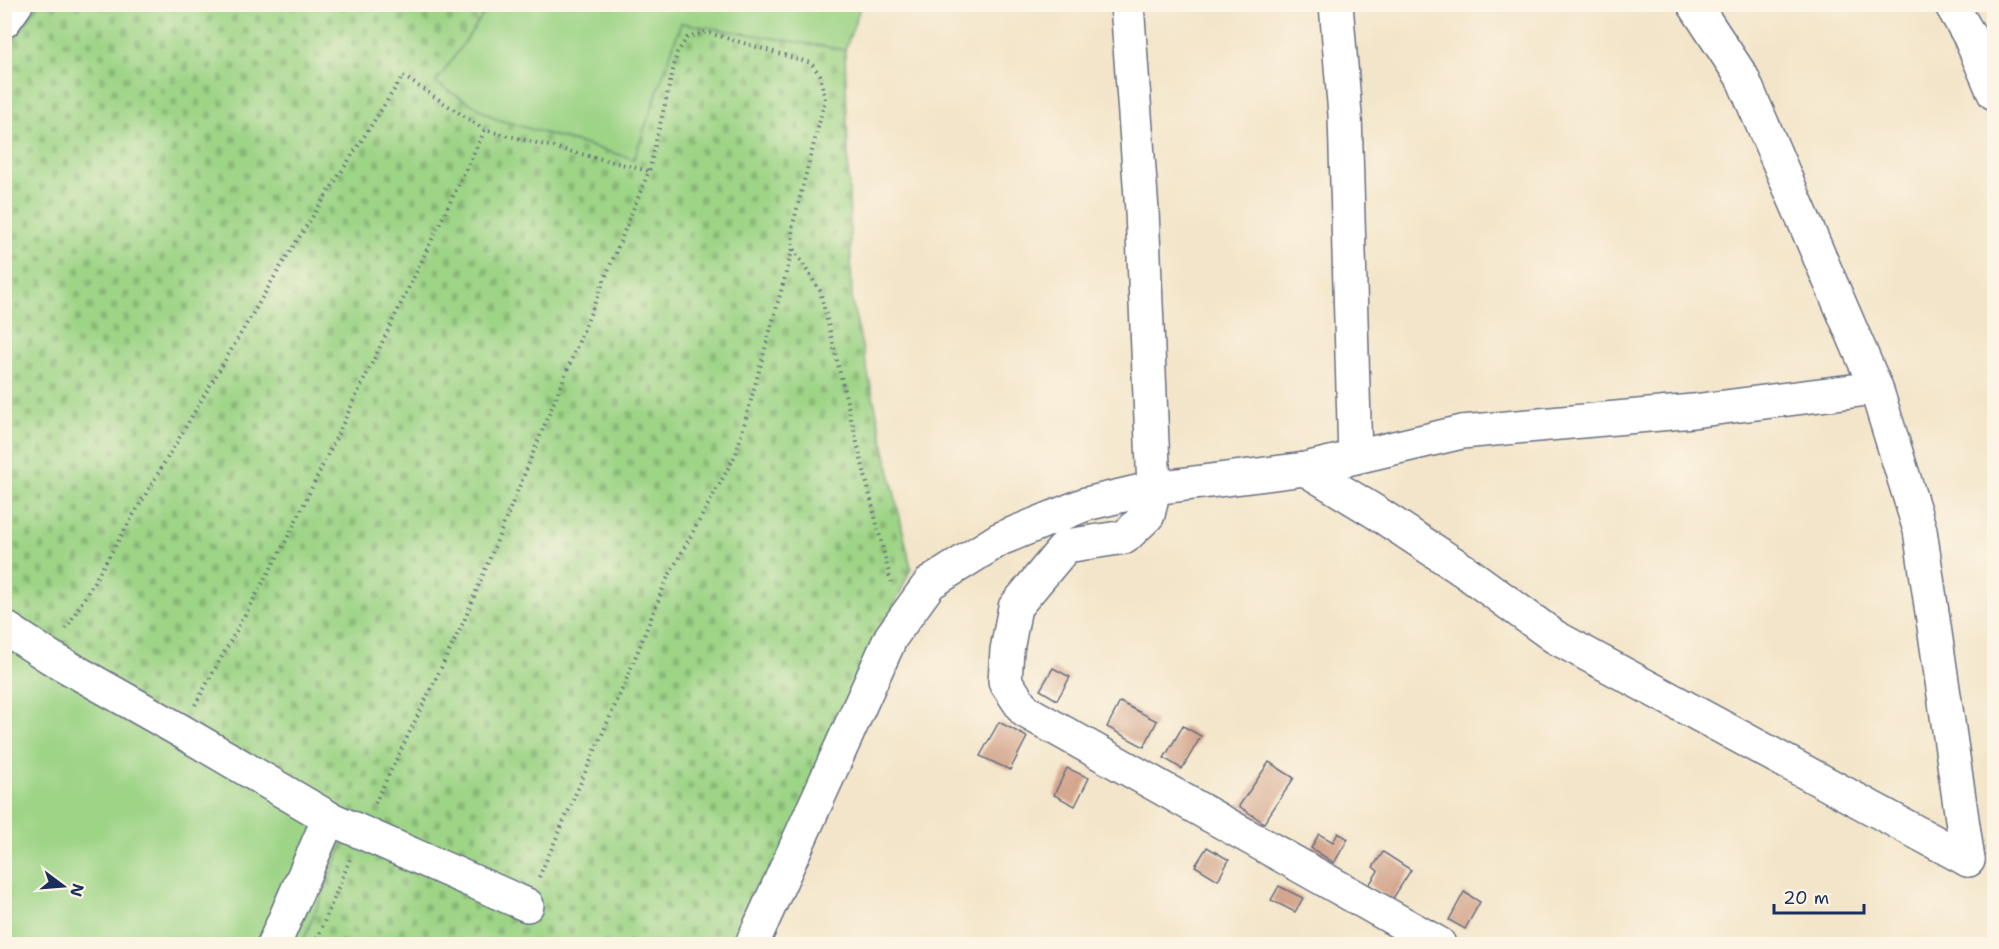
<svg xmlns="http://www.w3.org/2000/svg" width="1999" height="949" viewBox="0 0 1999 949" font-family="'Shantell Sans',sans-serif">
  <defs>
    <pattern id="cemetery-stones" width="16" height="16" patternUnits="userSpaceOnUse" patternTransform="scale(1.5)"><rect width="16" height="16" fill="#9dd486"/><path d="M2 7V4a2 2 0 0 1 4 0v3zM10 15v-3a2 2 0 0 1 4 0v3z" fill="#87b676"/></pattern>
  </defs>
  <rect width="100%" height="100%" fill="#fcf5e5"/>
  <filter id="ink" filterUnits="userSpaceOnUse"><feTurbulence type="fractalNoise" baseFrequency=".0167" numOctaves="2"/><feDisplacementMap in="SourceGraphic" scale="12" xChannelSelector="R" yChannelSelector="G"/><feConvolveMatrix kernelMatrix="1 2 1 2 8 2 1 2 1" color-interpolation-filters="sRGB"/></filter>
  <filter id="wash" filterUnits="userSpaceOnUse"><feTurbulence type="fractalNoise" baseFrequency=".008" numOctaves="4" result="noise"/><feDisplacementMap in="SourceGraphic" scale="24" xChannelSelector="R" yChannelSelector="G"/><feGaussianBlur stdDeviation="1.35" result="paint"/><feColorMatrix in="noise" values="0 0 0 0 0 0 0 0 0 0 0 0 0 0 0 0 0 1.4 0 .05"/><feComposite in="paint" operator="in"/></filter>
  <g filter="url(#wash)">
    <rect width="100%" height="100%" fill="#f3e5c9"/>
    <g fill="#9dd486" stroke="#5c8272" stroke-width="1.5">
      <polygon points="5,5 38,5 5,55"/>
      <polygon points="490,5 861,5 845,50 681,23 634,159 496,119 435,83"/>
      <polygon points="4,642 347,835 302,944 5,944"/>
    </g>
    <polygon fill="url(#cemetery-stones)" stroke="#5c8272" stroke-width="1.5" points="38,5 490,5 436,83 496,119 634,159 681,23 845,50 852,301 911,568 746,944 302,944 347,835 5,642 4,55"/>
    <g id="blocks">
      <g fill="#d09f85">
        <polygon points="1053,668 1070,677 1057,700 1040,690"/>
        <polygon points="1120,702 1157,721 1144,747 1107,727"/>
        <polygon points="999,722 1027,737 1010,770 980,756"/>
        <polygon points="1183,726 1201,736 1182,769 1164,758"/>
        <polygon points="1269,762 1294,778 1264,823 1239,806"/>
        <polygon points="1067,768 1089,778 1075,806 1054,795"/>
        <polygon points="1338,833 1348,839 1334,863 1311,848 1319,834 1333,842"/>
        <polygon points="1207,847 1229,860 1218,880 1195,866"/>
        <polygon points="1383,852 1411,870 1392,900 1369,885 1378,871 1373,867"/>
        <polygon points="1279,886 1303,898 1295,912 1271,900"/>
        <polygon points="1464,892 1480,902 1465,929 1449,920"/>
      </g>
    </g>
  </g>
  <g filter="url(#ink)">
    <use href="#blocks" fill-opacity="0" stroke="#676f83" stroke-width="1.5"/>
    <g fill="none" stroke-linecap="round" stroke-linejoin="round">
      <defs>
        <g id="minor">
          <polyline points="1127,4 1142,211 1154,488 1148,515 1125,537 1066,546 1015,607 1007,650 1005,681 1025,711 1439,944"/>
          <polyline points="1336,4 1345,115 1355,457"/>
          <polyline points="1694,4 1742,77 1876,388 1920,530 1968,860"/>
          <polyline points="1951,4 1969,35 1994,93"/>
          <polyline points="4,21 16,4"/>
          <polyline points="1305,469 1462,432 1693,411 1876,388"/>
          <polyline points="4,627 50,657 181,731 329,818 527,905"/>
          <polyline points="274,944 329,818"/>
          <polyline points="752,944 891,637 930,583 1000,539 1086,504 1154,488 1305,469 1377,513 1463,570 1555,637 1968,860"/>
        </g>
      </defs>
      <use href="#minor" stroke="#676f83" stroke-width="36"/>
      <g stroke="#676f83" stroke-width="4" stroke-dasharray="1.5 4.5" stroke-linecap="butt">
        <polyline points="66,629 282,264 403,76 485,130 649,171"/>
        <polyline points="195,705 286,541 485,130"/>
        <polyline points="375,803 464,621 649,171 677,53 687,38 706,32 811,63 820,75 825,100 792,228 793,248 820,291 891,582"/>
        <polyline points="539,877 627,678 666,581 736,454 793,248"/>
        <polyline points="315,944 350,859"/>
        <polyline points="511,944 515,934"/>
      </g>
      <use href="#minor" stroke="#fff" stroke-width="33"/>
    </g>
  </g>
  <rect width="1999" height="949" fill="none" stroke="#fcf5e5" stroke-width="24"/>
  <g transform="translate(63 886) rotate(106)" stroke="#fcf5e5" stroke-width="4.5" paint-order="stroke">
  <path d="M0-4.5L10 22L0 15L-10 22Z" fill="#1b2f5e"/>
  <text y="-9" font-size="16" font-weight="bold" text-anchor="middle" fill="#1b2f5e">N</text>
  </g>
  <path d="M1774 904v9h90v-9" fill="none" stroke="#1b2f5e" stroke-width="3"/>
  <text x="1783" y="904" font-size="18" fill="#1b2f5e" stroke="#fcf5e5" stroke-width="4.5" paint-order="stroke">20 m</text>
</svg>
